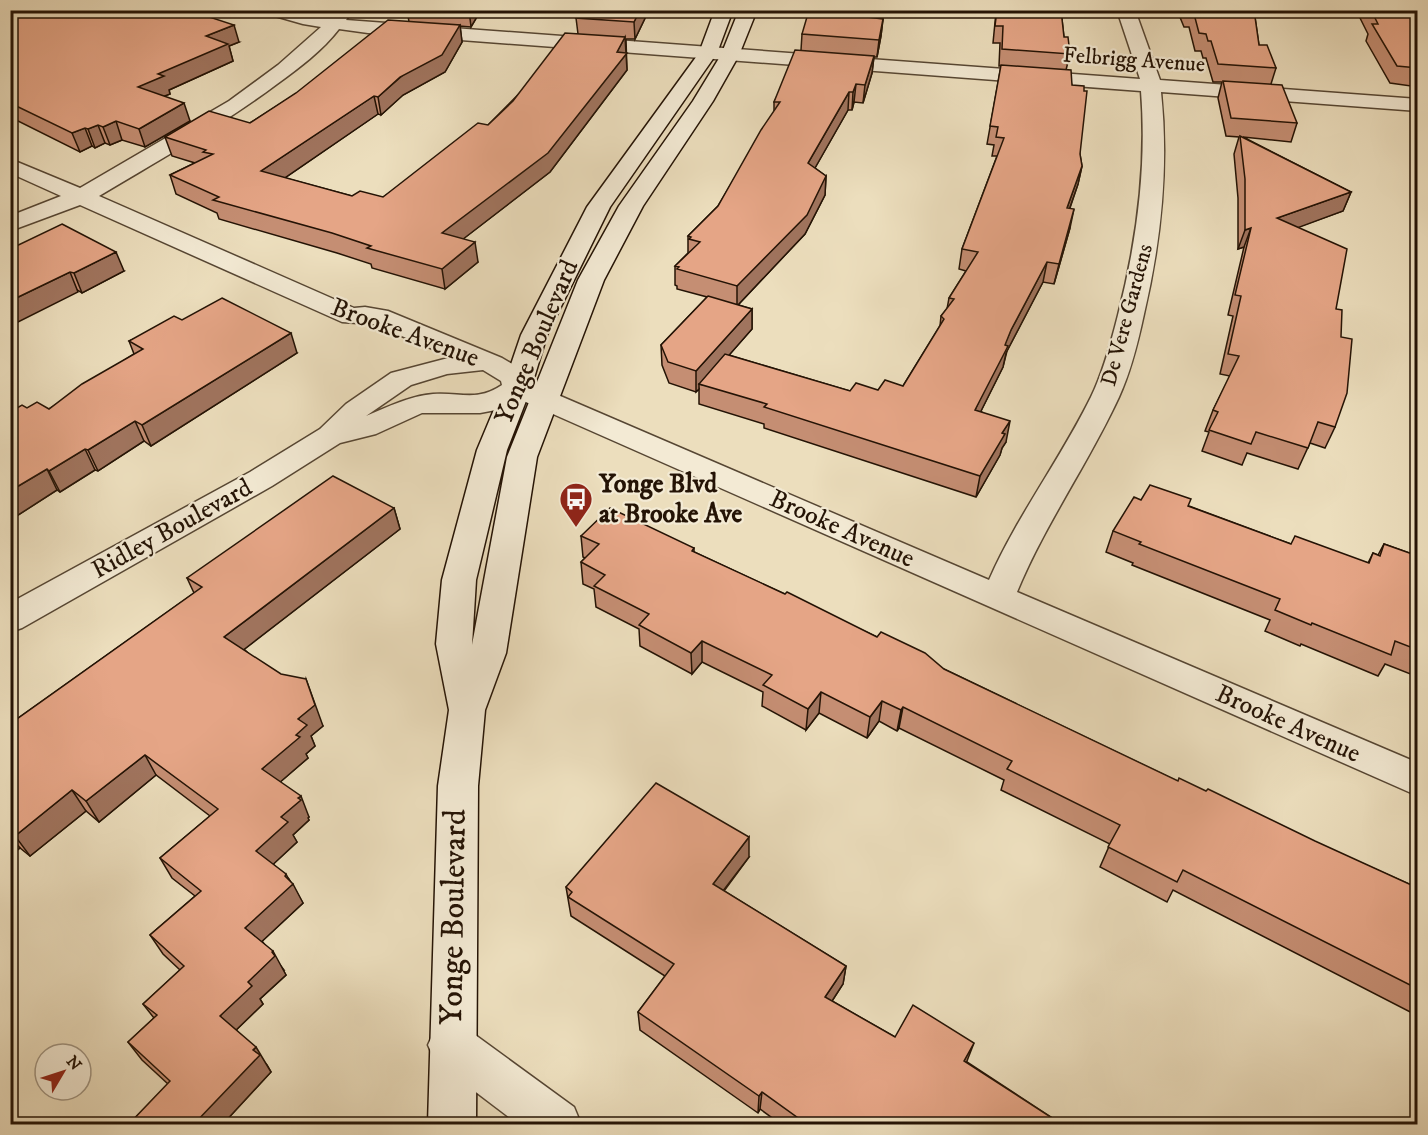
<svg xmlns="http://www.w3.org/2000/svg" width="1428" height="1135" viewBox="0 0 1428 1135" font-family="'IM FELL DW Pica',serif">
  <rect width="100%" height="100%" fill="#ecdebd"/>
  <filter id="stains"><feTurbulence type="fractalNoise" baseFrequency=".00333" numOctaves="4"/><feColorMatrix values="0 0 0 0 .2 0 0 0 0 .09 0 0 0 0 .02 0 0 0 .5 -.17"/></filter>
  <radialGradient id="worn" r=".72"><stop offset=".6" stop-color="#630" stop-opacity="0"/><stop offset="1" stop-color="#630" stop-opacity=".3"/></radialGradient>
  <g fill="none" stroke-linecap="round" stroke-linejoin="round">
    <defs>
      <g id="street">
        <path d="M266,10h28l35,7 6,-7h18l-7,10 794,59 -23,-69h18l25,70 258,19v12l-257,-19c8,76 0,149 -17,222 -6,28 -13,57 -25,83 -31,67 -74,127 -102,195l401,171v33l-899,-397 -18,10 -21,4h-58l-46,21 -36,9 -68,43 -250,142 -12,4v-29l240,-131 70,-43 26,-25 45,-31 61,-16 -79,-33 -31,-2 -262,-117 -70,26v-15l51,-20 -51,-23v-14l70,29 149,-87 49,-36 43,-38 -18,-3 -35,-10zM339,29l29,4 773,58c6,76 -4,150 -23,224 -7,28 -15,57 -27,82 -31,63 -74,119 -102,183l-459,-197 -6,-12 -22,-13 -114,-47 -23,-4 -11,1 -255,-112c60,-36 122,-70 178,-112 22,-16 45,-33 62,-55zM483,370l18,11 1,4c-25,17 -41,7 -69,9 -24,2 -45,13 -67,22l45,-31 36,-11z"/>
        <polygon points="451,1022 467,1029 574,1107 581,1124 518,1124 435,1061 428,1045 435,1029"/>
      </g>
      <polygon id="secondary" points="715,10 733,10 717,53 610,207 547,335 531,388 507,450 476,580 472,645 507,457 578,280 619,206 693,101 721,55 739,10 757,10 739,55 713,101 643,206 604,280 537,457 506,653 485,710 478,786 476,1124 428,1124 438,786 449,710 436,644 442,580 477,450 503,388 521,335 587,207 699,53"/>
    </defs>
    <use href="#street" stroke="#564633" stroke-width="3"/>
    <use href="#secondary" stroke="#241305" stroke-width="3"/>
    <use href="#street" fill="#f3ead4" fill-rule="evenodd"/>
    <use href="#secondary" fill="#f3ead4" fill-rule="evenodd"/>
  </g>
  <g fill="#c58e73" stroke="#241305" stroke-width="1.5">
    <polygon points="10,10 239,42 229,46 233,61 169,90 170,94 164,96 190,121 145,147 122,140 110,145 105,143 95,148 92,146 80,152 10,117"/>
    <polygon points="407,10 481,10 471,27 460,26 462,42 445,72 403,95 381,115 378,114 285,178 352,196 383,197 488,125 578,34 576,18 649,10 635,39 626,39 627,70 550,172 463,239 478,262 445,289 372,268 371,264 337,253 219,219 217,213 176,194 170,175 195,163 172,156 165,137 250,123 409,22"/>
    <polygon points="872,10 870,17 883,19 881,36 877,57 874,57 872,73 863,103 854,102 852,110 848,110 815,168 826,176 825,195 805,234 738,305 752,309 752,329 729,355 850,391 878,390 903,386 940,326 941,316 947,309 949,298 966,271 959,269 962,249 997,156 992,156 994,145 987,144 1001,66 999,66 1000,43 993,43 996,12 991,12 991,10 1061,10 1064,37 1070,54 1066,70 1072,85 1080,154 1082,166 1078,184 1070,208 1070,228 1054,284 1043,282 1007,351 1003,367 981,411 1006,442 1002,448 1000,455 976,497 764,428 764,424 699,404 699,389 696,392 669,383 662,365 661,345 707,297 677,289 677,286 675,285 675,266 688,253 688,236 718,206 774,112 774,102 801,50 802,34"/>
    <polygon points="1177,10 1254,10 1259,45 1276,68 1271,84 1297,123 1291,142 1243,137 1351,192 1343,211 1298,227 1336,309 1335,427 1325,448 1310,443 1298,469 1247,453 1242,465 1202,451 1209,432 1205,431 1213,410 1230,376 1220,374 1233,316 1228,315 1244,247 1238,249 1238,198 1234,154 1239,137 1226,136 1218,98 1222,82 1213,82 1206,58 1203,58 1201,51 1195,51 1189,27 1184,27"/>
    <polygon points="1356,10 1418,10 1418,87 1390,83 1366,41 1368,34"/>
    <polygon points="10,249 124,271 82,293"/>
    <polygon points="182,320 297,353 151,446 144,441 98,471 95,470 60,492 57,490 12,519 10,518 10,412 27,408 49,409 134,354 129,341"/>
    <polygon points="1189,506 1291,544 1368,563 1373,553 1378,555 1384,544 1418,556 1418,677 1385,664 1378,676 1301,644 1300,646 1265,631 1270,620 1132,565 1133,563 1106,552 1113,531"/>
    <polygon points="394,508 400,529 244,649 323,726 311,736 315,746 306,754 308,758 280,782 309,817 308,818 309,820 293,835 297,842 273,864 289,879 303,903 262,941 284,970 283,970 286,975 260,999 263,1004 236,1030 267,1065 271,1072 222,1125 128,1125 168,1084 142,1060 128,1042 154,1018 143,1004 180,970 163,954 150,935 195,896 172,878 160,858 210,816 156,775 99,822 86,811 30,856 20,848 10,856 10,724 194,593 187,578"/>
    <polygon points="581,536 694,548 694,552 877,637 1177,781 1418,888 1418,1016 1173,890 1167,902 1100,867 1110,844 1001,790 1004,780 899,728 897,731 879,721 867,738 819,713 806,730 762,706 763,692 702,662 692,674 640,646 639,629 596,607 594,589 583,584 581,562 585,558 583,557"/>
    <polygon points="749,857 724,891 846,966 843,984 832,1001 895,1037 967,1062 1063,1125 782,1125 760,1109 758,1113 640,1030 638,1012 665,976 571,916 566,887"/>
  </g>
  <g fill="#a0745e" stroke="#241305" stroke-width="1.5">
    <polygon points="469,10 481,10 471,27"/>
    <polygon points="640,10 649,10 635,39 634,22"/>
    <polygon points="883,19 881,36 877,57 879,40"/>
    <polygon points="234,25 239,42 229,46 233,61 169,90 170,94 144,104 138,87 158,74 206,36"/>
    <polygon points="460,25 462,42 445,72 403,95 381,115 378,97"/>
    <polygon points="625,37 627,70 550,172 445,253 442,233 617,52"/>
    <polygon points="874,56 872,73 863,103 865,85"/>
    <polygon points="856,84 854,102 852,110 853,92"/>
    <polygon points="849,92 848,110 807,182 808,163"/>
    <polygon points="374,96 378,114 267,190 261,171"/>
    <polygon points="184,103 190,121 145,147 139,129"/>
    <polygon points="116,121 122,140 110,145 103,127"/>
    <polygon points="98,125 105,143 95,148 88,129"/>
    <polygon points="85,128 92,146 80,152 72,133"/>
    <polygon points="1082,166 1078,184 1063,227 1067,208"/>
    <polygon points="826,176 825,195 805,234 737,306 737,286"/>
    <polygon points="1351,192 1343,211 1270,238 1277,218"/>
    <polygon points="1074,209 1070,228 1054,284 1059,264"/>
    <polygon points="1251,228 1244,247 1238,249 1245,230"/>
    <polygon points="475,242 478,262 445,289 442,269"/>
    <polygon points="116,252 124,271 82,293 74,273"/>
    <polygon points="1047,262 1043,282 1006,353 1003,367 971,431 975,410 1011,330"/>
    <polygon points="70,272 78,292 10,326 10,301"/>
    <polygon points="752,309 752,329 703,385 699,384 699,389 696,392 696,371"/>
    <polygon points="291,333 297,353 151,446 142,425"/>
    <polygon points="135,421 144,441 98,471 88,450"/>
    <polygon points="1010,421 1006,442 1002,448 1000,455 976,497 980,476 1002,433"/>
    <polygon points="85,449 95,470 60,492 49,471"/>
    <polygon points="47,469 57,490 12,519 10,517 10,491"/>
    <polygon points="394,508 400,529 233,658 224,637"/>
    <polygon points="702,641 702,662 692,674 691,653"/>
    <polygon points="306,679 323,726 311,736 315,746 306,754 308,758 271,790 262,769 296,735"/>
    <polygon points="821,692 819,713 806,730 808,709"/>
    <polygon points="882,701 879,721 867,738 870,717"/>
    <polygon points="903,707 899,728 897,731 901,710"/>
    <polygon points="145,755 156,775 99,822 86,801"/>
    <polygon points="72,790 86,811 30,856 15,836"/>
    <polygon points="301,796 309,817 308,818 309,820 293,835 297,842 266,871 256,851 281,817"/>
    <polygon points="10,836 20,848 10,856"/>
    <polygon points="749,837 749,857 713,904 713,884"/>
    <polygon points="286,874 292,885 293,884 303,903 256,947 245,928"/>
    <polygon points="273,951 286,975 260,999 263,1004 232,1034 220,1016"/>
    <polygon points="846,966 843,984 823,1015 825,997"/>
    <polygon points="974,1043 967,1061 958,1078 964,1061"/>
    <polygon points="256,1047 271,1072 222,1125 195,1125 194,1124"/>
    <polygon points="762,1092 760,1109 758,1113 759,1096"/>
  </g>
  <g fill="#e5a586" stroke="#241305" stroke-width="1.5">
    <polygon points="10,10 188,10 234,25 206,36 228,44 158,74 164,76 138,87 184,103 139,129 116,121 103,127 98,125 88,129 85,128 72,133 10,103"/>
    <polygon points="582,10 640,10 634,22 576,18"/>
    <polygon points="809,10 870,10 868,17 883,19 879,40 802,34"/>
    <polygon points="997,10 1061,10 1064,37 1068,37 1070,54 1002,49 1003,26 995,26"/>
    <polygon points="1193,10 1254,10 1259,45 1267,45 1276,68 1218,64 1211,41 1208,41 1206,34 1199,33"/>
    <polygon points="1371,10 1418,10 1418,68 1397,66 1372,24 1378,24"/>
    <polygon points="388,20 460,25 442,55 400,77 378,97 374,96 261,171 352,196 360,191 383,197 478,123 488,125 513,101 565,33 625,37 617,52 627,53 548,153 442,233 475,242 442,269 367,248 371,246 332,233 213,200 219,197 170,175 213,154 203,152 206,150 165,137 209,111 250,123 296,93"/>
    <polygon points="795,50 874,56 865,85 856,84 853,92 849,92 808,163 826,176 807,215 737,286 677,269 679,267 675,266 700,242 689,239 691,237 688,236 718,206 761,130 780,102 774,102"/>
    <polygon points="1001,65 1071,70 1072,85 1084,86 1084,91 1087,91 1080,154 1082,166 1067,208 1074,209 1059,264 1047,262 1011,330 1005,345 1008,346 975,410 1010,421 1002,433 1005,434 980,476 764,407 767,404 699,384 725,354 850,391 856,383 878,390 885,380 903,386 944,319 941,316 954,299 949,298 978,252 962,249 1004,138 996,137 998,127 990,126"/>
    <polygon points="1223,81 1282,85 1297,123 1231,118"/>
    <polygon points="1240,136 1351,192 1277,218 1347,249 1336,309 1342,310 1341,337 1352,339 1347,393 1335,427 1318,422 1308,448 1256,432 1251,444 1209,430 1218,412 1213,410 1239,356 1228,354 1241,296 1235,295 1251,228 1245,230 1245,179"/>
    <polygon points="62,224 116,252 74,273 70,272 10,301 10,249"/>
    <polygon points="708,296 752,309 696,371 668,362 661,345"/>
    <polygon points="222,298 291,333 142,425 135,421 88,450 85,449 49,471 47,469 10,491 10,412 22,405 27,408 37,402 49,409 82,384 143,349 129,341 174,316 182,320"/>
    <polygon points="333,476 394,508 224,637 281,674 306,679 315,705 298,719 307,725 296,735 300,737 262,769 301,796 298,798 301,800 281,817 288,822 256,851 286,874 285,876 293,884 245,928 273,951 272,952 275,956 248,982 252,986 220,1016 256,1047 253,1050 260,1055 194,1124 195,1125 128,1125 170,1081 128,1042 157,1015 143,1004 184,966 150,935 201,891 160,858 218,809 145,755 86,801 72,790 15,836 10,833 10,724 202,587 187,578"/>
    <polygon points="1150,485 1191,499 1188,506 1291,544 1295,536 1369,563 1373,553 1380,556 1384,544 1418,556 1418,650 1395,641 1391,655 1312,623 1311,625 1275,610 1280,599 1139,544 1141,542 1113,531 1134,497 1141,500"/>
    <polygon points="610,508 694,548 692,551 785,594 787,592 877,637 881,632 925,653 944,669 1178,781 1179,778 1206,791 1208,789 1315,841 1418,888 1418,989 1183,870 1177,882 1108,847 1120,825 1007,769 1012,761 903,707 901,710 882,701 870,717 821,692 808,709 763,685 772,675 702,641 691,653 639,625 649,614 594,586 605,575 581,562 599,544 581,536"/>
    <polygon points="656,783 749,837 713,884 846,966 825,997 895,1037 913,1005 974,1043 964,1061 1063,1125 808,1125 762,1092 759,1096 638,1012 674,964 568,897 572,892 566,887"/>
  </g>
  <defs>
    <symbol id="bus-pin" viewBox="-11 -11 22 30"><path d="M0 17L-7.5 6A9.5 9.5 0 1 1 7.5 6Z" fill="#8f2418" stroke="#f3ead4"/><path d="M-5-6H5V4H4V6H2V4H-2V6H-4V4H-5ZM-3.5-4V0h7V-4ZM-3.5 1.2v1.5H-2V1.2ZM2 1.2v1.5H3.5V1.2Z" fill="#fff"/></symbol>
  </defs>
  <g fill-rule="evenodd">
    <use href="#bus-pin" x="557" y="480" width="38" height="52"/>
  </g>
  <g text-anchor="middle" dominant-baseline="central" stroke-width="4.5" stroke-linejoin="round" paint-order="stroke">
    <g font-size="22" fill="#241305" stroke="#f3ead4">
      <text transform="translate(1134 60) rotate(4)">Felbrigg Avenue</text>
      <text transform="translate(1127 315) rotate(-75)">De Vere Gardens</text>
    </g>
    <g font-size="26" fill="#241305" stroke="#f3ead4">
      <text transform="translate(405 333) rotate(20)">Brooke Avenue</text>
      <text transform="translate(537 342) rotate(-67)">Yonge Boulevard</text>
      <text transform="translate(172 529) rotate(-29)">Ridley Boulevard</text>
      <text transform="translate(842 529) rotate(24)">Brooke Avenue</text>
      <text transform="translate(1288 724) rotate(24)">Brooke Avenue</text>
    </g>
    <g font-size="26" font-weight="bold" fill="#241305" stroke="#f3ead4" text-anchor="start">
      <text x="599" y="484">Yonge Blvd<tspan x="599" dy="30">at Brooke Ave</tspan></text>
    </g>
    <g font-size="32" fill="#241305" stroke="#f3ead4">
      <text transform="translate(454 917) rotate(-89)">Yonge Boulevard</text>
    </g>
  </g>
  <rect width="1428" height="1135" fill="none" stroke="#ecdebd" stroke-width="36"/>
  <rect x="12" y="12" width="1404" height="1111" fill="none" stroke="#241305" stroke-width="3"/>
  <rect x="18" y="18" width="1392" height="1099" fill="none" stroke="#241305" stroke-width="1.5"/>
  <g transform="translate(63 1072) rotate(51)"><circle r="28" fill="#f3ead4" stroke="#a09481" stroke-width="1.5"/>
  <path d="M0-4.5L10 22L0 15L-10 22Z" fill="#8f2418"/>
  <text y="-9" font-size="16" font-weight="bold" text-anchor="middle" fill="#241305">N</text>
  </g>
  <rect width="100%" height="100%" filter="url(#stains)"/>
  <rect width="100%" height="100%" fill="url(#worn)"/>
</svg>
